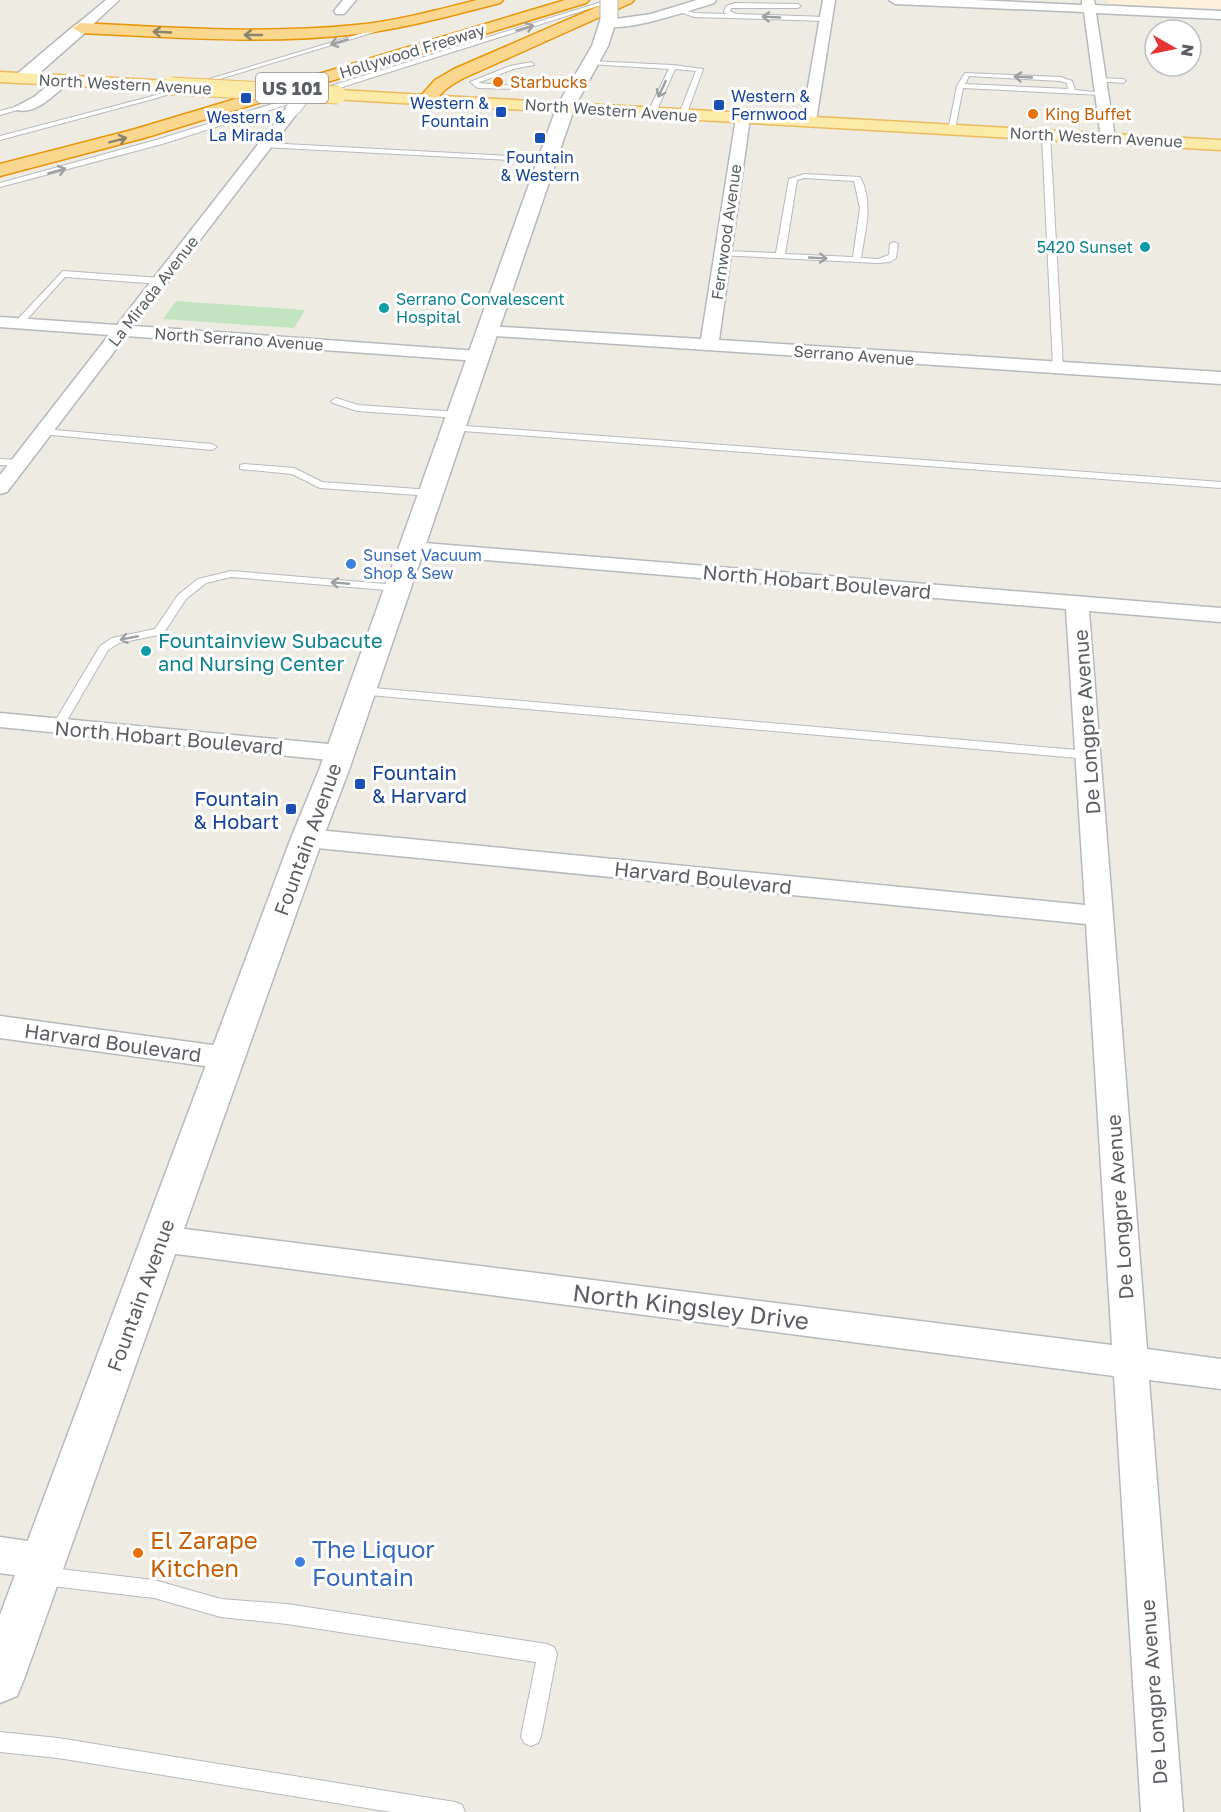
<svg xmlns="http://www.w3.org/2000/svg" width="1221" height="1812" viewBox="0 0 1221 1812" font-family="'Golos Text',sans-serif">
  <rect width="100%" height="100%" fill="#eeebe3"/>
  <polygon fill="#fdf2d9" points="1107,0 1221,0 1221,9 1108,4"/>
  <polygon fill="#c2e4c0" points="176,301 305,310 294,328 163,319"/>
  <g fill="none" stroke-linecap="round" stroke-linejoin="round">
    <defs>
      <g id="service">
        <polygon points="608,0 617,0 162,144 0,187 0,183 156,140"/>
        <polygon points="735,3 798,4 801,6 798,8 731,8 730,11 736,14 826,17 829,19 826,21 694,17 675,10 678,8 694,13 726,14 724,12 726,6"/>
        <polygon points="383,27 388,28 153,99 0,140 0,136 149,97"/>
        <polygon points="588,61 673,65 703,69 686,116 679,114 696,71 675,69 656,112 652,114 648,112 669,69 590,64"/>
        <polygon points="532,62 534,65 513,69 478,83 516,86 518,89 478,88 470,82 510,66"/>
        <path d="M965,73l96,4 11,4 3,9 29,3 -3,2 -138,-7 -8,41 -7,2 9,-45zM969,76l91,5 7,2 1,6 -103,-5z"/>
        <polygon points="1099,78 1123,79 1126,81 1123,83 1097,81"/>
        <polygon points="22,105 26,107 24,108 0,115 0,111"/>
        <polygon points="1046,133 1050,135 1063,368 1058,371 1053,368 1042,135"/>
        <polygon points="266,143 547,158 551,160 547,162 263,147 262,145"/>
        <path d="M804,174l56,3c14,25 5,54 1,81l17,1 11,-4 1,-11 4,-2 4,2 -2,14 -6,4 -12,1 -158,-8 -1,-2 4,-2 53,2 13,-74zM804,178l50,3 6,27 -7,49 -68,-3 12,-74z"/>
        <polygon points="63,271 161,278 165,281 161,284 65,277 22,325 16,325 16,321"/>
        <polygon points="336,398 358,405 457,412 462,415 457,418 357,411 333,403 331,401"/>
        <polygon points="453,425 1221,482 1221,488 450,430 450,426"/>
        <polygon points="44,429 212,444 217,447 212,450 41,434 39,432"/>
        <polygon points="0,459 20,460 25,463 20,466 0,465"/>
        <polygon points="244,464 294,468 322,482 431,490 436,493 431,496 320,488 292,474 240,469 240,465"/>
        <polygon points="231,571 398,585 403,588 398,591 231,577 206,583 186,599 163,634 119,643 108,650 62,729 54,729 52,726 100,646 112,638 155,629 178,595 198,579"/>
        <polygon points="362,687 1088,751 1094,755 1088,759 358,694 356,691"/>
        <polygon points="43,1567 154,1580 221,1599 287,1604 547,1644 554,1647 557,1654 541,1736 538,1743 531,1746 524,1743 521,1736 536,1662 287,1624 221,1617 154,1598 43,1585 36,1583 34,1576 36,1569"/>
        <polygon points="0,1732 58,1738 455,1802 462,1805 465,1812 391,1812 58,1758 0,1752"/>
      </g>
      <g id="minor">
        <polygon points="106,0 119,0 86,31 76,31 75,28 76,25"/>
        <polygon points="343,0 356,0 344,14 336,14 334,11"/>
        <path d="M697,0h19l-2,3c-19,6 -98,33 -111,21l6,-4 42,-6z"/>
        <polygon points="823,0 835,0 816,121 809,125 802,121"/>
        <polygon points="889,0 976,0 1082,5 1082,0 1094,0 1095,5 1221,11 1221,19 1096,13 1115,138 1108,142 1101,138 1084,12 895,4"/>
        <path d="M63,76l7,4 -2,3c-13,11 -32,32 -51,27l-2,-3 19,-10 24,-20z"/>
        <polygon points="293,105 298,106 300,109 298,112 134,326 478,351 484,352 487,356 484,360 478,361 126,336 7,492 0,494 0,475 109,335 0,327 0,317 117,325 288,106"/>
        <polygon points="743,114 750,118 719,340 1221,372 1221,384 481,335 478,331 481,327 487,326 701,339 736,118"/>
        <polygon points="412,542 1221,608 1221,622 1089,611 1147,1349 1221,1359 1221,1389 1149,1380 1183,1812 1141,1812 1114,1376 161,1252 150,1249 145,1239 150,1229 161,1226 1112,1345 1086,924 307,847 298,844 294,838 298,832 307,829 1085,905 1066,609 404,553 401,548 404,543"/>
        <polygon points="0,713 339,745 348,748 351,753 348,758 339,761 0,727"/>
        <polygon points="0,1016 227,1047 237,1050 242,1058 237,1066 227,1069 0,1038"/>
        <polygon points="0,1537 42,1543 55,1548 61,1561 55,1574 42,1579 0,1573"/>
      </g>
      <g id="tertiary">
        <polygon points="609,13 617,18 608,46 575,106 349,770 323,838 24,1679 17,1696 0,1703 0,1615 291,838 319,770 557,106 592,46 601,18"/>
        <polygon points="81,23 87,25 89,28 87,31 29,82 17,82 15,78 17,74 75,25"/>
      </g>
      <g id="primary">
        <polygon points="0,72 171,81 179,86 171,91 0,82"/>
        <polygon points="338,90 1221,140 1221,150 332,99 330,95 332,91"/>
      </g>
      <g id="motorway">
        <path d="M477,0h26l-3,3c-47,12 -93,25 -142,31 -92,11 -185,3 -277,-1l-8,-5 8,-5c92,5 183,11 275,2 41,-4 81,-15 121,-25z"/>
        <polygon points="565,0 589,0 586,3 144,138 0,176 0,164 132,130"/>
        <path d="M613,0h21l-3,3 -165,74c-6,3 -12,6 -17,10 -11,7 -14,19 -28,16l-3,-4 17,-19 19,-11z"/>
      </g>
    </defs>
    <use href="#service" stroke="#b6b9bd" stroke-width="2"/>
    <use href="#minor" stroke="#b6b9bd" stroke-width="3"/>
    <use href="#tertiary" stroke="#b6b9bd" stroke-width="3"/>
    <use href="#primary" stroke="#edbb5d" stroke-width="3"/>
    <use href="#motorway" stroke="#ea9407" stroke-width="3"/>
    <use href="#service" fill="#fff" fill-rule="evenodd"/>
    <use href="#minor" fill="#fff" fill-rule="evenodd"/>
    <use href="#tertiary" fill="#fff" fill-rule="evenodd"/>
    <use href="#primary" fill="#fceaa9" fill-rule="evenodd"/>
    <use href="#motorway" fill="#f9d78e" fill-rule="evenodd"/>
    <defs>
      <polyline id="minor-bridge" points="293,109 305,93"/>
      <polyline id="tertiary-bridge" points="609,0 609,18"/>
      <polyline id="primary-bridge" points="171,86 338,95"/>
    </defs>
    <use href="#minor-bridge" stroke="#b6b9bd" stroke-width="16" stroke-linecap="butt"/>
    <use href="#tertiary-bridge" stroke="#b6b9bd" stroke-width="19" stroke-linecap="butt"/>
    <use href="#primary-bridge" stroke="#edbb5d" stroke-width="19" stroke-linecap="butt"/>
    <use href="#minor-bridge" stroke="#fff" stroke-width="14"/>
    <use href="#tertiary-bridge" stroke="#fff" stroke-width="17"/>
    <use href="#primary-bridge" stroke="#fceaa9" stroke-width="17"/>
  </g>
  <defs><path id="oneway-shaft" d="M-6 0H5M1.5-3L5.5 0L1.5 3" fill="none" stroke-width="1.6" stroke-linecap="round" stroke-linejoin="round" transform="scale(1.5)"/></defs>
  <g stroke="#9d9fa1">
    <use href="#oneway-shaft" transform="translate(771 17) rotate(-177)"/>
    <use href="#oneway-shaft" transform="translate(525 28) rotate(-17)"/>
    <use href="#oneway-shaft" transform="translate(339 42) rotate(163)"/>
    <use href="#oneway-shaft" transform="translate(1023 77) rotate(-177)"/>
    <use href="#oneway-shaft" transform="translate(662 89) rotate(115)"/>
    <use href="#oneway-shaft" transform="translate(57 171) rotate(-16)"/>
    <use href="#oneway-shaft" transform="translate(818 258) rotate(3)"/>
    <use href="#oneway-shaft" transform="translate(340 583) rotate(-175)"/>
    <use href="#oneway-shaft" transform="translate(129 638) rotate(169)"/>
  </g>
  <g stroke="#8a8370">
    <use href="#oneway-shaft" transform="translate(162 32) rotate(-177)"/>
    <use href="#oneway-shaft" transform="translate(253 35) rotate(-180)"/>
    <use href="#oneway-shaft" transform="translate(118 140) rotate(-15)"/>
  </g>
  <g fill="#e8710a" stroke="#fff" stroke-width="2">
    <circle cx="498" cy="82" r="6"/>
    <circle cx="1033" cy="114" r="6"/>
    <circle cx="138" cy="1553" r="6"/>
  </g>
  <g fill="#1a4fb4" stroke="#fff" stroke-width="2">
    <rect x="240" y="92" width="12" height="12" rx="3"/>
    <rect x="713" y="99" width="12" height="12" rx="3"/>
    <rect x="495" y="106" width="12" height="12" rx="3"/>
    <rect x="534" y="132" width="12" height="12" rx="3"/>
    <rect x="354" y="778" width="12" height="12" rx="3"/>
    <rect x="285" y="803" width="12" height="12" rx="3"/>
  </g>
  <g fill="#0f9aa8" stroke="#fff" stroke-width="2">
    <circle cx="1145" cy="247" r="6"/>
    <circle cx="384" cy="308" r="6"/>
    <circle cx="146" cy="651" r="6"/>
  </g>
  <g fill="#3f7fe0" stroke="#fff" stroke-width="2">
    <circle cx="351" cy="564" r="6"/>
    <circle cx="300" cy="1562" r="6"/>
  </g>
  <g text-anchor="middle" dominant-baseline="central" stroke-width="6" stroke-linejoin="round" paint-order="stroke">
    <g font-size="16" fill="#5b5f63" stroke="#fff">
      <text transform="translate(412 51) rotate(-17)">Hollywood Freeway</text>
      <text transform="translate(125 84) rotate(3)">North Western Avenue</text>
      <text transform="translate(611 110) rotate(4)">North Western Avenue</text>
      <text transform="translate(1096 137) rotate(3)">North Western Avenue</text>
      <text transform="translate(726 232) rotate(-82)">Fernwood Avenue</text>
      <text transform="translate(153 291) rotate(-52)">La Mirada Avenue</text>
      <text transform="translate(239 339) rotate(4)">North Serrano Avenue</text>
      <text transform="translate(854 355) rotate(4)">Serrano Avenue</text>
    </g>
    <g font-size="16" fill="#c56008" stroke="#fff" text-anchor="start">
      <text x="510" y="82">Starbucks</text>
      <text x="1045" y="114">King Buffet</text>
    </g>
    <g font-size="16" fill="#164399" stroke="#fff">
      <text x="731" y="96" text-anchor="start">Western &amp;<tspan x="731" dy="18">Fernwood</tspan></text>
      <text x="489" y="103" text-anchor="end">Western &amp;<tspan x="489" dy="18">Fountain</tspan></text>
      <text x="246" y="117">Western &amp;<tspan x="246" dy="18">La Mirada</tspan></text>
      <text x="540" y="157">Fountain<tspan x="540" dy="18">&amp; Western</tspan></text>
    </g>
    <g font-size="16" fill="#0d838f" stroke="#fff" text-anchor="end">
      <text x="1133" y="247">5420 Sunset</text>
      <text x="396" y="299" text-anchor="start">Serrano Convalescent<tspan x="396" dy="18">Hospital</tspan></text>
    </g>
    <g font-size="16" fill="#366cbe" stroke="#fff" text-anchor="start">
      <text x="363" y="555">Sunset Vacuum<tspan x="363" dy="18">Shop &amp; Sew</tspan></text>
    </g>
    <rect fill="#fff" stroke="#8c8f92" stroke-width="1.5" x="256" y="73" width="72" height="30" rx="4.5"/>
    <g font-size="18" font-weight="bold" fill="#5b5f63">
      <text x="292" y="88">US 101</text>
    </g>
    <g font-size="20" fill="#5b5f63" stroke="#fff">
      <text transform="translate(817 581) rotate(5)">North Hobart Boulevard</text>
      <text transform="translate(1086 722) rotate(-94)">De Longpre Avenue</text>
      <text transform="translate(169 737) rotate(5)">North Hobart Boulevard</text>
      <text transform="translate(307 839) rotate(-70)">Fountain Avenue</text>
      <text transform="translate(703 877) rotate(6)">Harvard Boulevard</text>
      <text transform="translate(113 1042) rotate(8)">Harvard Boulevard</text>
      <text transform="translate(1119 1207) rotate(-94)">De Longpre Avenue</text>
      <text transform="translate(140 1295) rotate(-70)">Fountain Avenue</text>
      <text transform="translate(1153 1692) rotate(-94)">De Longpre Avenue</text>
    </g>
    <g font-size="20" fill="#0d838f" stroke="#fff" text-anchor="start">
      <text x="158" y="640">Fountainview Subacute<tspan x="158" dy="23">and Nursing Center</tspan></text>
    </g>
    <g font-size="20" fill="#164399" stroke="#fff" text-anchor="start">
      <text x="372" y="772">Fountain<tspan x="372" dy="23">&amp; Harvard</tspan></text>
      <text x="279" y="798" text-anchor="end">Fountain<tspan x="279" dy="23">&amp; Hobart</tspan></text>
    </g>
    <g font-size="24" fill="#5b5f63" stroke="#fff">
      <text transform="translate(691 1306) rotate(7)">North Kingsley Drive</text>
    </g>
    <g font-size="24" fill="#c56008" stroke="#fff" text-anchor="start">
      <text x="150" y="1539">El Zarape<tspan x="150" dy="28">Kitchen</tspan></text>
    </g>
    <g font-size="24" fill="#366cbe" stroke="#fff" text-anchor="start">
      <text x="312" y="1548">The Liquor<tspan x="312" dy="28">Fountain</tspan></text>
    </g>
  </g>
  <g transform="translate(1173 48) rotate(99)"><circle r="28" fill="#ffffff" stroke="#bdbfc1" stroke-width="1.5"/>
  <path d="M0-4.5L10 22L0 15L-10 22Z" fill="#e43533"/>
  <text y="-9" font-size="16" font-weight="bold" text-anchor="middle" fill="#5b5f63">N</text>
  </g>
</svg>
